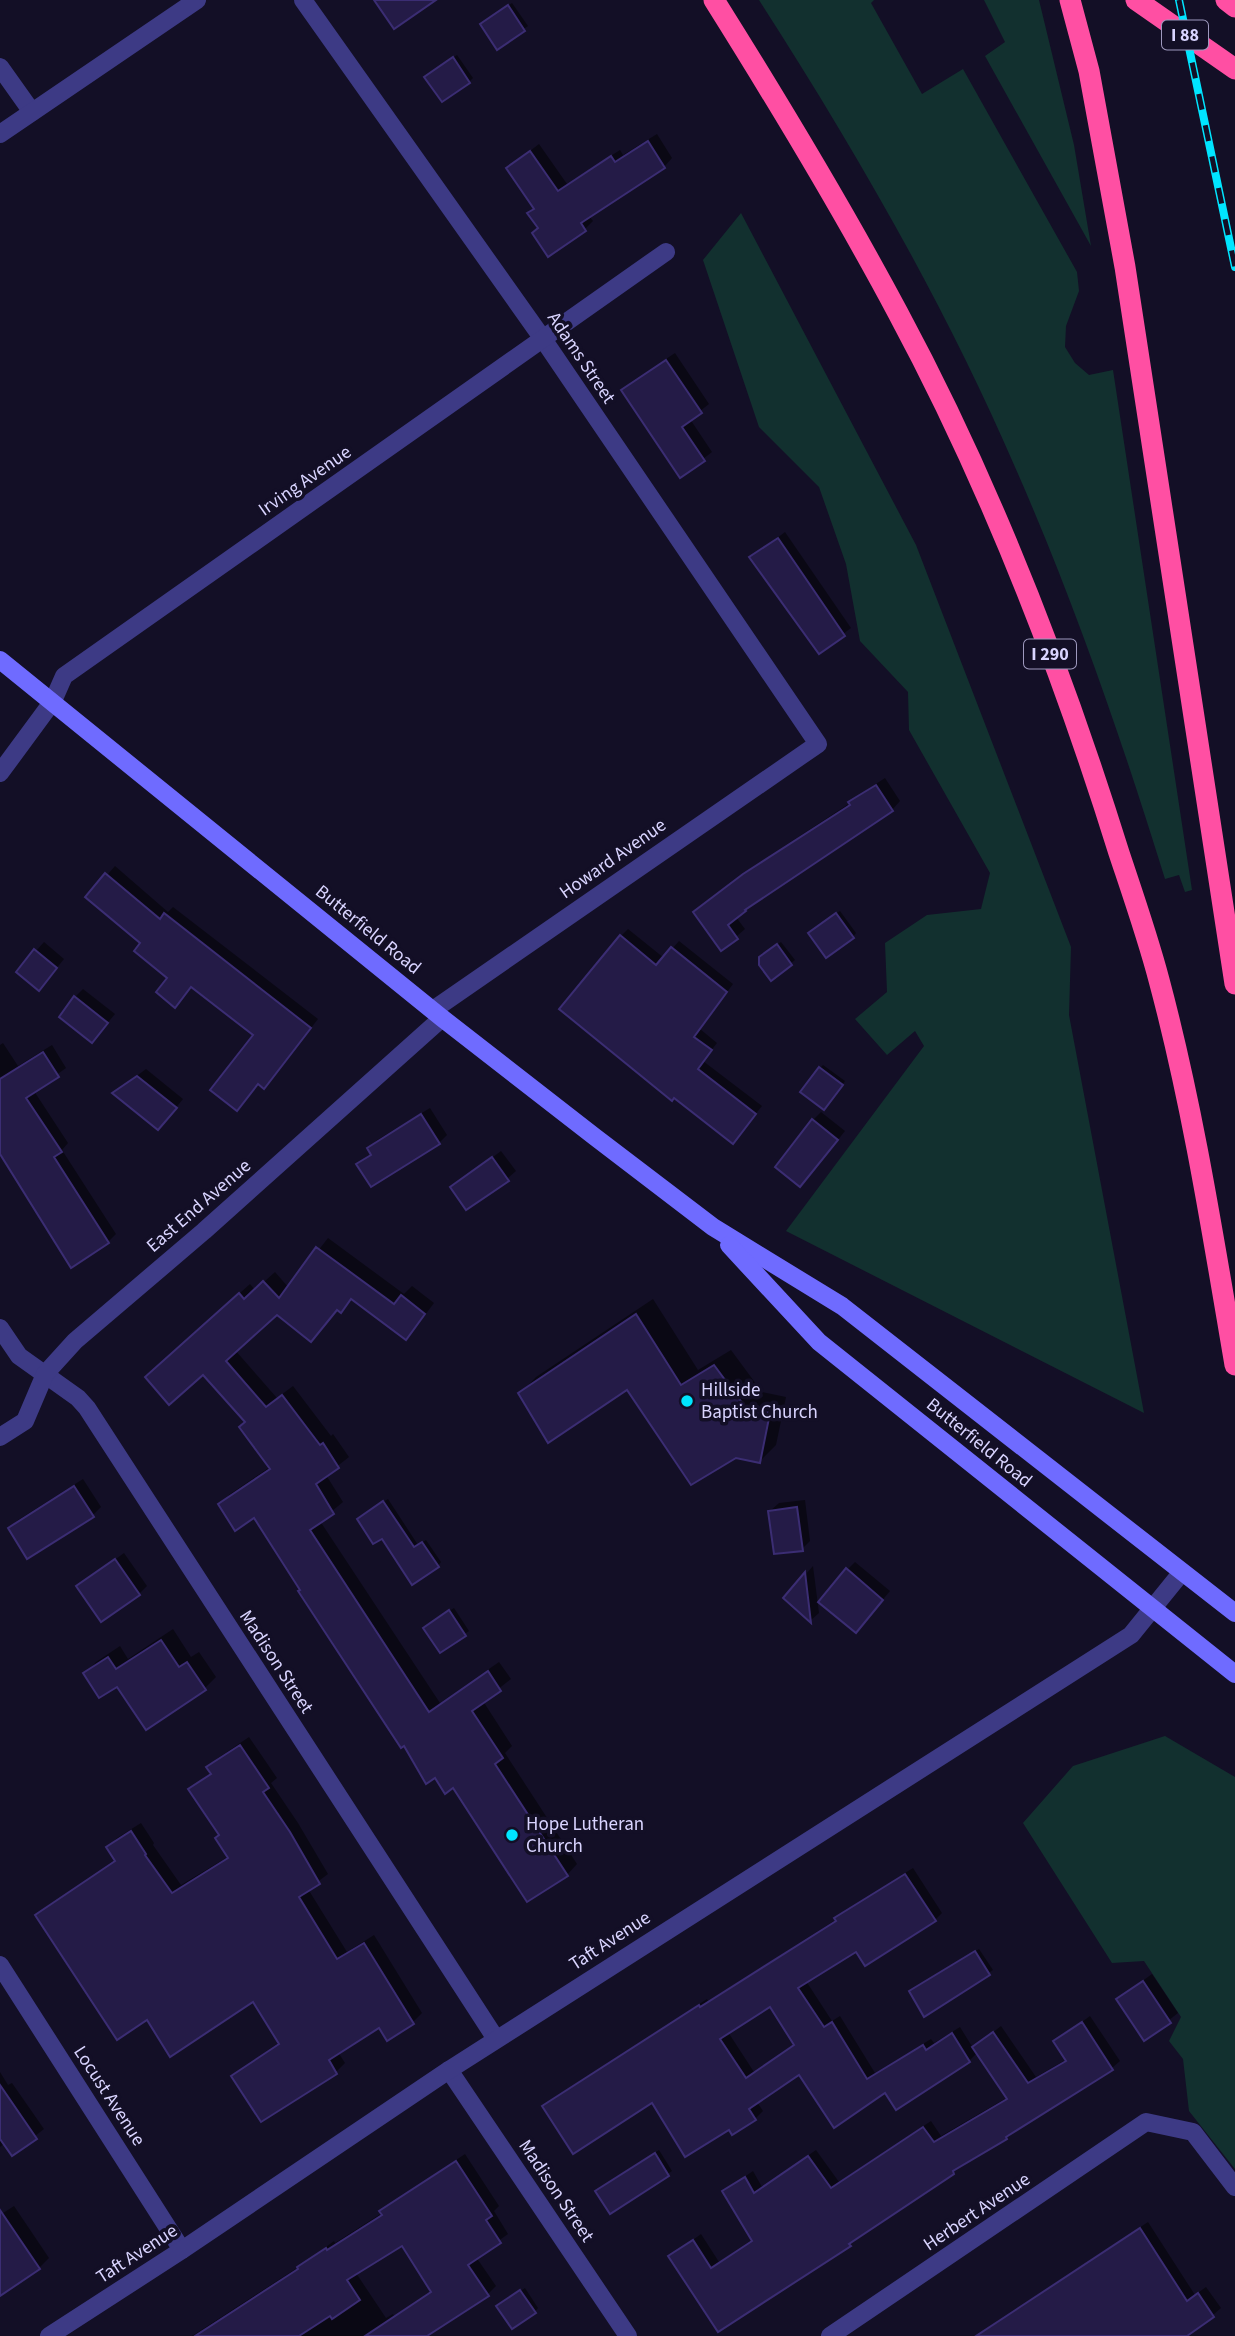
<svg xmlns="http://www.w3.org/2000/svg" width="1235" height="2336" viewBox="0 0 1235 2336" font-family="'Source Sans 3',sans-serif">
  <rect width="100%" height="100%" fill="#130f26"/>
  <g fill="#12302f">
    <path d="M759,0h115l-3,3 51,91 41,-25 114,203 2,19 -13,35 -1,21 10,16 14,12 24,-5 79,520 -7,2 -6,-17 -14,4c-43,-139 -91,-278 -150,-412 -70,-162 -160,-318 -256,-467z"/>
    <polygon points="984,0 1039,0 1074,145 1091,246 985,56 1005,42"/>
    <polygon points="741,213 916,545 1071,947 1069,1015 1144,1413 786,1231 924,1046 915,1031 887,1055 855,1019 887,992 885,943 927,915 981,909 990,873 909,730 908,692 860,641 846,564 819,487 759,427 703,260"/>
    <polygon points="1165,1736 1235,1777 1235,2169 1189,2111 1183,2059 1169,2041 1181,2017 1144,1961 1112,1963 1023,1823 1073,1766"/>
  </g>
  <g fill="#0007" fill-rule="evenodd">
    <polygon points="512,3 528,26 498,47 486,21"/>
    <polygon points="457,55 473,78 469,82 430,74"/>
    <polygon points="657,134 672,158 664,167 589,216 593,221 585,229 540,227 536,208 508,168 539,144 567,184 620,150 623,155"/>
    <polygon points="675,353 709,404 690,419 712,452 681,476 623,390 631,382"/>
    <polygon points="785,532 851,628 819,652 752,557"/>
    <polygon points="885,778 900,801 892,810 752,904 736,917 745,929 722,949 695,912 754,866 850,803 859,795"/>
    <polygon points="115,866 168,912 173,907 318,1019 272,1078 259,1082 237,1109 255,1035 192,985 169,977 143,943 88,897"/>
    <polygon points="840,911 856,933 853,937 814,930"/>
    <polygon points="628,929 664,958 679,941 733,984 700,1029 717,1043 703,1061 762,1106 733,1142 621,936"/>
    <polygon points="44,942 64,959 47,980 36,951"/>
    <polygon points="781,942 795,960 771,979 765,953"/>
    <polygon points="83,989 115,1014 100,1032 75,997"/>
    <polygon points="3,1043 18,1066 52,1045 66,1068 34,1091 68,1143 62,1150 116,1234 108,1242 0,1150 0,1045"/>
    <polygon points="823,1065 845,1081 828,1105 820,1068"/>
    <polygon points="146,1069 183,1099 166,1120 114,1093"/>
    <polygon points="430,1108 447,1135 439,1143 359,1164 372,1153 369,1148 377,1140"/>
    <polygon points="821,1112 845,1131 808,1177 813,1120"/>
    <polygon points="501,1151 516,1171 507,1179 452,1188"/>
    <polygon points="328,1238 404,1294 412,1286 434,1303 416,1327 406,1337 353,1298 341,1311 338,1309 277,1312 235,1350 277,1398 293,1386 331,1436 333,1434 349,1457 326,1475 343,1502 320,1521 440,1703 499,1662 511,1679 483,1701 512,1746 505,1753 577,1864 567,1875 454,1786 435,1776 404,1744 255,1515 220,1505 230,1494 270,1467 247,1422 203,1372 157,1367 250,1284 255,1290 275,1272 289,1288"/>
    <polygon points="653,1299 698,1370 731,1350 762,1392 786,1397 776,1445 759,1462 628,1388 520,1394 536,1377"/>
    <polygon points="83,1479 101,1507 93,1515 10,1528 18,1520"/>
    <polygon points="388,1499 418,1545 426,1540 441,1562 438,1566 382,1536 362,1515"/>
    <polygon points="805,1500 810,1541 802,1549 770,1511 779,1503"/>
    <polygon points="124,1553 147,1586 139,1594 79,1586"/>
    <polygon points="855,1562 890,1591 864,1622 847,1570"/>
    <polygon points="813,1566 819,1613 811,1620 785,1598"/>
    <polygon points="454,1608 469,1631 440,1651 428,1624"/>
    <polygon points="173,1629 191,1657 199,1652 216,1677 204,1689 117,1684 85,1674 96,1662 120,1646 128,1659"/>
    <polygon points="249,1737 277,1778 271,1783 298,1823 328,1874 308,1889 347,1952 374,1935 422,2013 413,2022 387,2038 379,2026 338,2052 345,2063 336,2072 262,2120 233,2077 242,2068 280,2042 254,2000 147,2018 38,1915 47,1906 116,1859 108,1847 117,1838 141,1823 154,1843 153,1845 181,1885 229,1856 220,1835 190,1790 212,1772 209,1767 218,1758"/>
    <path d="M913,1868l29,45 -7,7 -79,30 -50,31 26,40 8,-5 35,57 56,-34 3,4 26,-16 13,21 28,-22 35,51 31,-18 -11,-18 34,-25 30,45 -8,7 -152,98 -111,79 -130,85 -49,-73 31,-23 18,28 34,-23 -29,-48 29,-20 9,16 54,-37 23,32 92,-61 10,15 67,-39 -30,-45 -9,9 -73,47 -11,-18 -86,-17 -42,29 6,9 -8,8 -26,9 -76,-27 -109,6 8,-8 155,-100 1,2 129,-82 7,-8zM770,2005l25,39 -41,28 -26,-40z"/>
    <polygon points="979,1949 993,1970 925,2014 915,1988"/>
    <polygon points="1152,1974 1178,2013 1145,2039 1118,1999"/>
    <polygon points="0,2072 8,2085 12,2083 44,2129 12,2154 5,2143 0,2147"/>
    <polygon points="659,2150 672,2171 611,2212 601,2188"/>
    <path d="M465,2154l34,52 -5,5 14,23 -32,23 20,29 -8,8 -64,42h-232l108,-70 34,-25 1,2 47,-30 8,-9zM402,2244l30,47 -38,25 -1,-2 -7,4 -30,-45z"/>
    <polygon points="14,2206 49,2258 39,2268 0,2294 0,2215"/>
    <polygon points="1148,2222 1195,2295 1206,2287 1221,2308 1213,2315 1179,2336 976,2336"/>
    <polygon points="525,2288 538,2308 535,2312 502,2303"/>
  </g>
  <g fill="#241b47" stroke="#3b2d73" stroke-width="2" fill-rule="evenodd">
    <polygon points="374,0 436,0 394,29"/>
    <polygon points="508,5 525,31 497,50 480,24"/>
    <polygon points="453,57 470,83 442,102 424,77"/>
    <polygon points="648,141 665,168 581,223 586,231 548,257 532,233 538,228 527,213 534,209 506,168 530,151 558,191 611,156 615,162"/>
    <polygon points="666,360 702,413 682,427 705,461 680,478 621,390"/>
    <polygon points="778,538 845,636 819,654 749,557"/>
    <polygon points="876,785 893,811 745,910 746,911 728,925 738,939 721,951 693,912 743,874 850,805 848,802"/>
    <polygon points="105,873 160,919 164,913 311,1028 264,1089 258,1084 237,1111 210,1090 253,1035 191,987 175,1008 156,992 167,978 134,951 140,943 85,897"/>
    <polygon points="836,913 854,938 826,958 808,933"/>
    <polygon points="620,935 656,965 671,947 727,992 694,1037 712,1050 698,1069 756,1114 733,1144 674,1098 672,1101 559,1009"/>
    <polygon points="777,944 792,965 771,981 759,965 759,957"/>
    <polygon points="34,949 57,968 39,991 16,972"/>
    <polygon points="74,996 108,1023 92,1043 59,1017"/>
    <polygon points="43,1052 59,1077 26,1098 62,1152 54,1157 109,1243 71,1268 0,1154 0,1079"/>
    <polygon points="819,1067 843,1085 824,1110 800,1092"/>
    <polygon points="137,1076 177,1108 158,1130 112,1093"/>
    <polygon points="421,1114 440,1144 371,1187 356,1164 371,1155 367,1148"/>
    <polygon points="812,1119 838,1140 800,1187 775,1167"/>
    <polygon points="492,1157 509,1181 466,1210 450,1187"/>
    <polygon points="316,1247 394,1304 401,1295 425,1314 406,1340 351,1299 341,1313 337,1310 311,1342 277,1315 226,1361 266,1407 282,1395 320,1445 323,1443 339,1468 316,1484 334,1514 310,1530 429,1712 488,1671 501,1691 472,1711 503,1758 495,1764 568,1876 527,1902 453,1788 445,1794 435,1778 426,1784 404,1746 401,1748 298,1591 300,1590 254,1518 235,1531 218,1504 270,1469 239,1427 245,1422 203,1375 169,1405 145,1377 239,1293 244,1299 263,1281 279,1298"/>
    <polygon points="636,1314 681,1385 714,1365 746,1408 770,1413 760,1463 736,1458 691,1485 627,1390 548,1443 518,1393"/>
    <polygon points="74,1486 94,1517 27,1559 8,1528"/>
    <polygon points="383,1501 414,1547 422,1542 439,1567 412,1585 382,1539 373,1544 357,1519"/>
    <polygon points="797,1507 803,1551 774,1554 768,1511"/>
    <polygon points="115,1559 140,1595 101,1622 76,1586"/>
    <polygon points="846,1568 883,1600 856,1633 818,1602"/>
    <polygon points="805,1572 811,1623 783,1598"/>
    <polygon points="449,1610 466,1636 440,1653 423,1628"/>
    <polygon points="161,1640 179,1667 187,1662 206,1690 146,1730 117,1687 99,1698 83,1673 108,1657 116,1669"/>
    <polygon points="240,1745 269,1788 263,1792 290,1832 320,1884 299,1897 337,1959 364,1943 414,2024 387,2041 379,2028 329,2060 337,2074 261,2122 231,2076 279,2044 253,2002 170,2057 147,2020 117,2040 35,1915 115,1861 106,1847 131,1831 146,1854 145,1855 172,1893 228,1858 215,1838 219,1835 188,1789 211,1774 206,1767"/>
    <path d="M905,1874l31,47 -71,45 -9,-14 -58,36 26,39 8,-5 35,57 56,-34 3,5 26,-17 18,29 -74,48 -11,-17 -51,35 -35,-53 -50,34 7,11 -24,15 -3,-5 -44,27 -33,-54 -79,51 -31,-48 157,-101 1,2 136,-86 -2,-3zM770,2007l24,38 -48,33 -26,-39z"/>
    <polygon points="975,1951 990,1975 924,2017 909,1991"/>
    <polygon points="1143,1981 1171,2023 1144,2041 1116,1999"/>
    <polygon points="1082,2022 1113,2070 1006,2137 1007,2139 953,2171 954,2174 849,2244 851,2246 718,2332 668,2256 693,2240 711,2268 752,2241 722,2191 745,2177 754,2193 808,2156 831,2188 923,2127 934,2142 1007,2099 972,2047 993,2032 1028,2083 1066,2061 1053,2041"/>
    <polygon points="0,2085 37,2139 12,2156 0,2139"/>
    <polygon points="655,2153 669,2176 610,2214 595,2191"/>
    <polygon points="456,2161 492,2216 486,2220 501,2243 468,2265 489,2296 427,2336 365,2336 431,2292 402,2246 347,2280 360,2300 332,2319 330,2316 299,2336 195,2336 298,2269 297,2267 326,2248 327,2250 382,2215 379,2211"/>
    <polygon points="0,2210 40,2269 0,2296"/>
    <polygon points="1140,2228 1187,2301 1198,2293 1214,2317 1187,2336 976,2336"/>
    <polygon points="520,2290 536,2313 512,2329 496,2306"/>
  </g>
  <g fill="none" stroke-linecap="round" stroke-linejoin="round">
    <g stroke="#3d3a85" stroke-width="18">
      <polyline points="303,0 543,339 818,744 433,1010"/>
      <polyline points="0,67 32,112"/>
      <polyline points="0,134 197,0"/>
      <polyline points="0,773 53,701 64,676 666,252"/>
      <polyline points="0,1328 19,1356 78,1398 87,1408 496,2039"/>
      <polyline points="0,1437 25,1421 45,1374 75,1341 204,1231 442,1018"/>
      <polyline points="0,1965 182,2250"/>
      <polyline points="449,2070 628,2336"/>
      <polyline points="49,2336 182,2250 449,2070 1131,1635 1182,1572"/>
      <polyline points="830,2336 1146,2122 1193,2132 1235,2187"/>
    </g>
    <g stroke="#6f6bff" stroke-width="18">
      <polyline points="0,660 442,1018 595,1137 713,1227 842,1306 1235,1613"/>
      <polyline points="729,1245 819,1342 1235,1674"/>
    </g>
    <g stroke="#ff4fa3" stroke-width="21">
      <path d="M714,0c64,102 127,206 184,313 92,171 163,354 221,540 14,42 29,85 40,127 34,127 54,256 76,385"/>
      <polyline points="1070,0 1089,71 1125,267 1235,984"/>
      <polyline points="1136,0 1235,69"/>
      <polyline points="1226,0 1235,7"/>
    </g>
    <defs>
      <polyline id="rail" points="1179,0 1235,267"/>
    </defs>
    <use href="#rail" stroke="#00e5ff" stroke-width="8"/>
    <use href="#rail" stroke="#130f26" stroke-width="5" stroke-dasharray="16" stroke-linecap="butt"/>
  </g>
  <g fill="#00e5ff" stroke="#130f26" stroke-width="2.5">
    <circle cx="687" cy="1401" r="7"/>
    <circle cx="512" cy="1835" r="7"/>
  </g>
  <g text-anchor="middle" dominant-baseline="central" stroke-width="7" stroke-linejoin="round" paint-order="stroke">
    <g fill="#130f26" stroke="#9e99be" stroke-width="2">
      <rect x="1162" y="20.5" width="46" height="29" rx="5"/>
      <rect x="1024" y="639.5" width="52" height="29" rx="5"/>
    </g>
    <g font-size="18" font-weight="bold" fill="#d9d4ff">
      <text x="1185" y="35">I 88</text>
      <text x="1050" y="654">I 290</text>
    </g>
    <g font-size="19" fill="#d9d4ff" stroke="#130f26">
      <text transform="translate(581 358) rotate(56)">Adams Street</text>
      <text transform="translate(305 481) rotate(-35)">Irving Avenue</text>
      <text transform="translate(613 859) rotate(-35)">Howard Avenue</text>
      <text transform="translate(368 930) rotate(39)">Butterfield Road</text>
      <text transform="translate(199 1206) rotate(-41)">East End Avenue</text>
      <text transform="translate(979 1443) rotate(39)">Butterfield Road</text>
      <text transform="translate(276 1662) rotate(57)">Madison Street</text>
      <text transform="translate(610 1941) rotate(-33)">Taft Avenue</text>
      <text transform="translate(109 2096) rotate(57)">Locust Avenue</text>
      <text transform="translate(556 2191) rotate(56)">Madison Street</text>
      <text transform="translate(977 2212) rotate(-34)">Herbert Avenue</text>
      <text transform="translate(137 2254) rotate(-33)">Taft Avenue</text>
    </g>
    <g font-size="19" fill="#d9d4ff" stroke="#130f26" text-anchor="start">
      <text x="701" y="1390">Hillside<tspan x="701" dy="22">Baptist Church</tspan></text>
      <text x="526" y="1824">Hope Lutheran<tspan x="526" dy="22">Church</tspan></text>
    </g>
  </g>
</svg>
